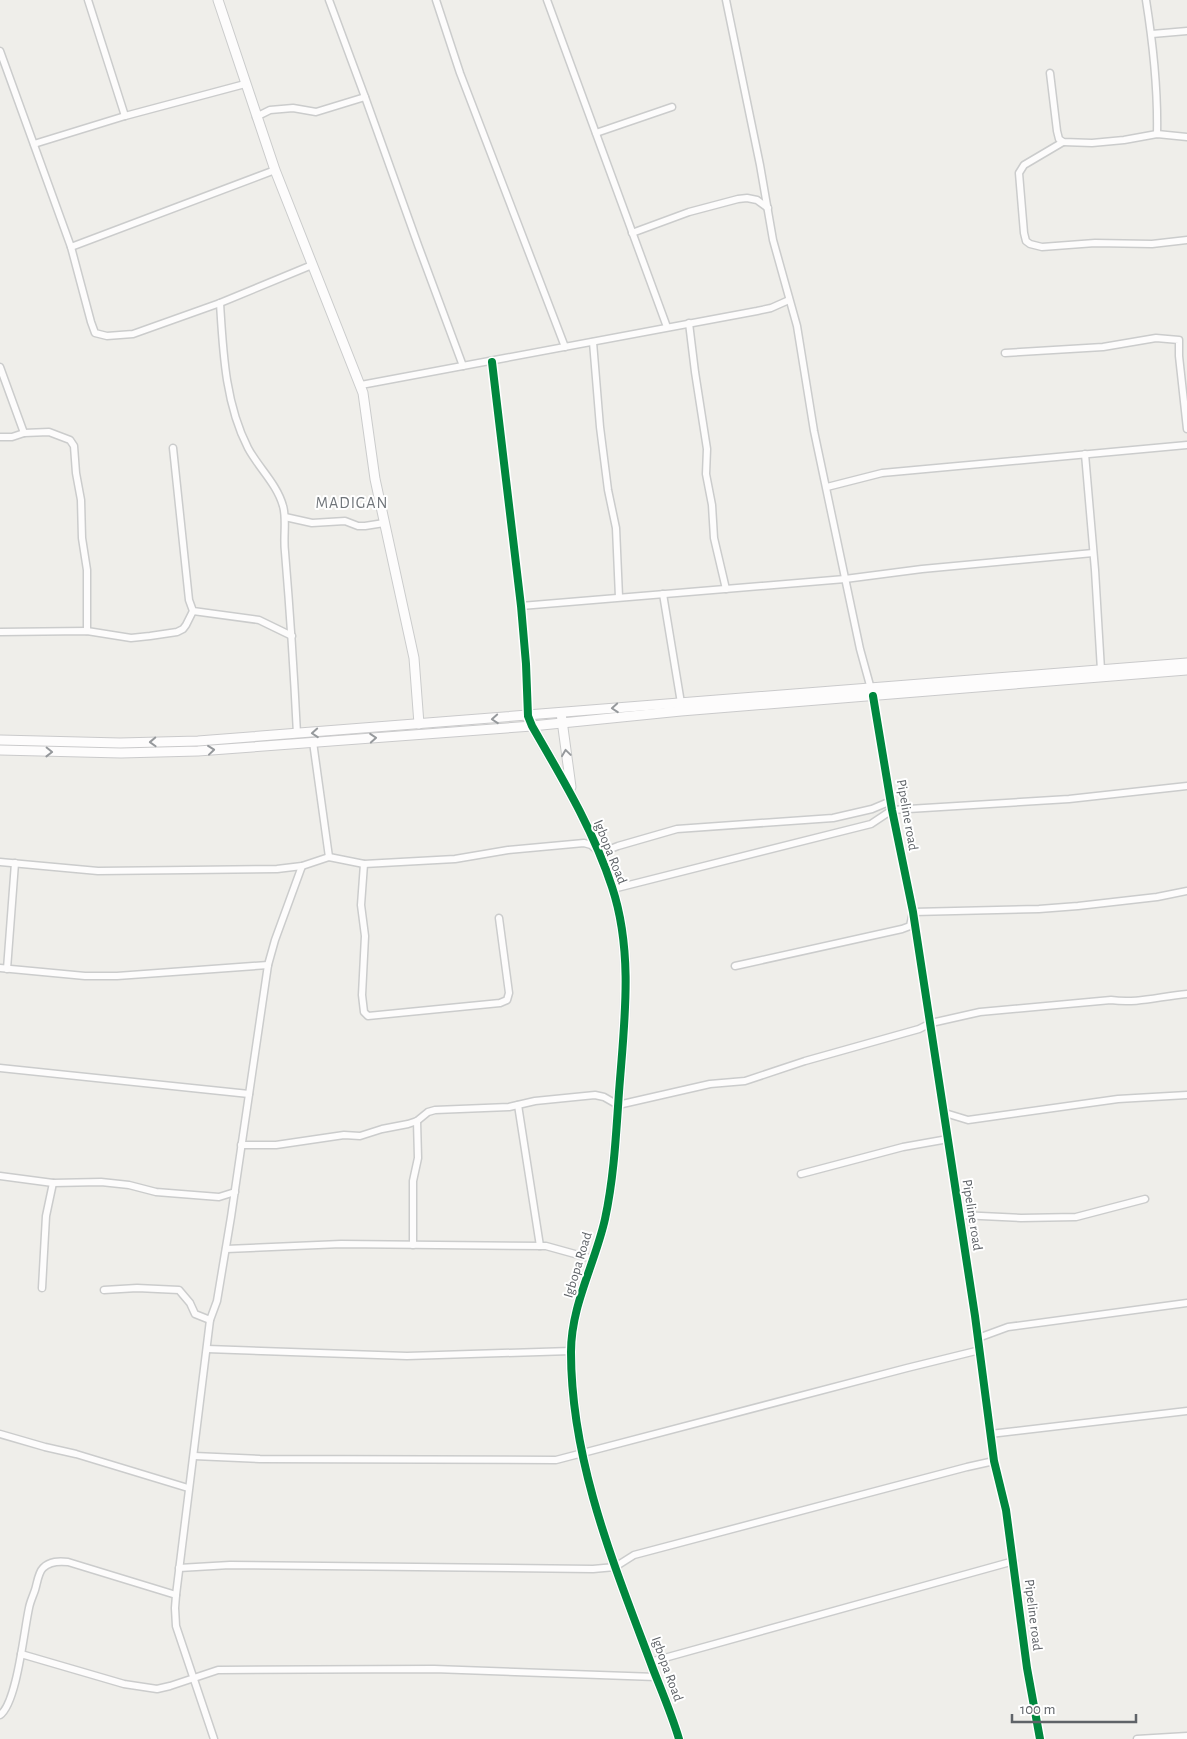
<svg xmlns="http://www.w3.org/2000/svg" width="1187" height="1739" viewBox="0 0 1187 1739" font-family="'Alegreya Sans',sans-serif">
  <rect width="100%" height="100%" fill="#efeeea"/>
  <g fill="none" stroke-linecap="round" stroke-linejoin="round">
    <defs>
      <g id="minor">
        <polyline points="88,0 125,116"/>
        <polyline points="436,0 460,73 565,347"/>
        <polyline points="547,0 667,327"/>
        <polyline points="726,0 760,165 773,240 797,326 814,431 860,649 871,689"/>
        <path d="M1146,0c7,44 12,89 11,134"/>
        <polyline points="1152,34 1187,31"/>
        <polyline points="0,51 71,247 91,322 95,333 107,336 133,334 220,303 312,265"/>
        <polyline points="1050,73 1057,131 1059,139 1063,142 1092,143 1124,140 1157,134 1187,137"/>
        <polyline points="365,97 418,245 463,366"/>
        <polyline points="256,117 270,110 293,108 316,112 365,97 329,0"/>
        <polyline points="596,133 672,107"/>
        <polyline points="1063,142 1024,165 1019,173 1024,233 1026,241 1030,244 1042,247 1095,243 1152,244 1187,240"/>
        <polyline points="34,144 125,116 245,84"/>
        <polyline points="632,233 689,212 738,199 747,198 757,200 768,208"/>
        <polyline points="71,247 275,170"/>
        <path d="M220,303c3,48 5,100 28,145 10,19 29,36 35,58 4,13 0,31 2,46 5,60 9,121 12,182"/>
        <polyline points="689,323 695,372 707,449 706,474 712,505 714,538 726,589"/>
        <polyline points="593,342 600,427 608,490 616,528 619,597"/>
        <polyline points="1005,353 1103,347 1156,338 1179,340 1179,356 1187,429"/>
        <path d="M492,362c12,118 32,235 36,354"/>
        <polyline points="0,367 24,433"/>
        <polyline points="361,385 757,311 771,308 789,300"/>
        <polyline points="0,437 12,437 24,433 49,432 70,440 74,446 76,473 81,500 82,538 87,570 87,631"/>
        <polyline points="173,448 189,600 193,611 259,620 292,636"/>
        <polyline points="1085,454 1095,570 1101,670"/>
        <polyline points="827,487 882,473 1187,445"/>
        <polyline points="285,517 312,523 345,521 358,526 365,526 384,523"/>
        <polyline points="663,594 681,703"/>
        <polyline points="521,606 845,579 922,569 1093,553"/>
        <polyline points="0,632 87,631 131,638 150,636 177,632 183,629 186,625 193,611"/>
        <polyline points="873,696 892,810 913,912 975,1316 994,1461 1006,1510 1027,1668 1040,1739"/>
        <polyline points="313,742 329,857"/>
        <polyline points="0,862 98,871 277,869 302,866 329,857 364,864 455,859 508,850 584,843 591,845 600,853 618,846 677,829 833,818 872,809 891,801"/>
        <polyline points="364,864 361,905 365,936 362,995 364,1012 368,1016 500,1003 507,1000 509,993 499,918"/>
        <polyline points="613,889 871,824 892,810 1069,799 1187,786"/>
        <polyline points="735,966 902,929 910,926 913,912 1039,909 1078,906 1157,897 1187,891"/>
        <polyline points="0,968 85,976 117,976 268,965"/>
        <polyline points="7,969 15,863"/>
        <polyline points="0,1068 249,1094"/>
        <polyline points="518,1105 540,1246"/>
        <polyline points="945,1113 968,1120 1118,1099 1187,1095"/>
        <path d="M241,1145h35l68,-10 16,1 22,-7 26,-5 9,-3 11,-9 7,-2 74,-3 26,-6 60,-6 9,2 14,8 92,-21 35,-3 60,-20 114,-32 12,-6 49,-11 131,-12c26,4 50,-4 76,-6"/>
        <polyline points="801,1174 903,1147 948,1139"/>
        <polyline points="0,1176 53,1183 101,1182 129,1185 156,1192 219,1197 235,1192"/>
        <polyline points="960,1215 1021,1218 1076,1217 1145,1199"/>
        <polyline points="413,1245 413,1181 418,1158 417,1121"/>
        <polyline points="226,1249 341,1244 546,1246 593,1259"/>
        <polyline points="42,1288 46,1216 53,1183"/>
        <polyline points="104,1290 137,1288 179,1290 190,1303 195,1314 210,1320"/>
        <polyline points="978,1338 1008,1327 1187,1303"/>
        <polyline points="207,1349 407,1356 571,1351"/>
        <polyline points="0,1434 45,1447 76,1454 188,1488"/>
        <polyline points="990,1434 1187,1411"/>
        <polyline points="194,1456 260,1459 556,1460 907,1368 980,1350"/>
        <polyline points="179,1568 230,1565 593,1569 615,1567 634,1555 967,1467 994,1461"/>
        <polyline points="21,1654 124,1684 157,1689 170,1686 218,1670 434,1669 656,1677"/>
        <polyline points="650,1662 1014,1561"/>
        <path d="M0,1715c17,-12 24,-85 29,-107 1,-6 4,-12 6,-18 2,-6 3,-17 8,-22 7,-7 16,-7 25,-6l108,33"/>
        <polyline points="214,1739 176,1626 175,1608 176,1595 210,1320 217,1301 231,1217 268,965 275,940 302,866"/>
        <polyline points="1137,1739 1187,1736"/>
      </g>
      <g id="tertiary">
        <polyline points="218,0 275,170 363,393 375,479 414,658 419,724"/>
        <polyline points="561,713 571,787"/>
        <path d="M528,716l4,10c30,52 61,103 80,161 22,66 12,138 7,205 -3,43 -5,85 -14,127 -10,45 -34,86 -34,133 0,111 44,215 82,317 9,23 19,46 26,70"/>
      </g>
      <g id="secondary">
        <polyline points="0,740 120,743 198,741 1187,663"/>
        <polyline points="0,750 121,753 198,751 532,726 681,711 1187,670"/>
      </g>
    </defs>
    <use href="#minor" stroke="#cbcccc" stroke-width="9"/>
    <use href="#tertiary" stroke="#cbcccc" stroke-width="11"/>
    <use href="#secondary" stroke="#cacacb" stroke-width="11"/>
    <use href="#minor" stroke="#fdfcfc" stroke-width="6"/>
    <use href="#tertiary" stroke="#fdfcfc" stroke-width="9"/>
    <use href="#secondary" stroke="#fdfcfc" stroke-width="9"/>
    <defs>
      <g id="cycleway">
        <path d="M492,362l29,244 5,58 2,52 4,10c30,52 61,103 80,161 22,66 12,138 7,205 -3,43 -5,85 -14,127 -10,45 -34,86 -34,133 0,111 44,215 82,317 9,23 19,46 26,70"/>
        <polyline points="873,696 892,810 913,912 975,1316 994,1461 1006,1510 1027,1668 1040,1739"/>
      </g>
    </defs>
    <use href="#cycleway" stroke="#fff" stroke-width="11"/>
    <use href="#cycleway" stroke="#00873e" stroke-width="8"/>
  </g>
  <defs><path id="oneway-chevron" d="M-2-3.5L2.5 0L-2 3.5" fill="none" stroke-width="1.6" stroke-linecap="round" stroke-linejoin="round" transform="scale(1.25)"/></defs>
  <g stroke="#96999c">
    <use href="#oneway-chevron" transform="translate(615 708) rotate(176)"/>
    <use href="#oneway-chevron" transform="translate(495 719) rotate(176)"/>
    <use href="#oneway-chevron" transform="translate(315 733) rotate(176)"/>
    <use href="#oneway-chevron" transform="translate(373 738) rotate(-4)"/>
    <use href="#oneway-chevron" transform="translate(153 742) rotate(178)"/>
    <use href="#oneway-chevron" transform="translate(211 750) rotate(-6)"/>
    <use href="#oneway-chevron" transform="translate(49 752) rotate(1)"/>
    <use href="#oneway-chevron" transform="translate(566 753) rotate(-98)"/>
  </g>
  <g text-anchor="middle" dominant-baseline="central" stroke-width="4" stroke-linejoin="round" paint-order="stroke">
    <g font-size="14" fill="#5f6368" stroke="#fff">
      <text transform="translate(907 815) rotate(80)">Pipeline road</text>
      <text transform="translate(610 852) rotate(68)">Igbopa Road</text>
      <text transform="translate(972 1215) rotate(81)">Pipeline road</text>
      <text transform="translate(578 1265) rotate(-73)">Igbopa Road</text>
      <text transform="translate(1033 1615) rotate(83)">Pipeline road</text>
      <text transform="translate(667 1669) rotate(70)">Igbopa Road</text>
    </g>
    <g font-size="16" letter-spacing="1" fill="#70757a" stroke="#fff">
      <text x="352" y="503">MADIGAN</text>
    </g>
  </g>
  <path d="M1012 1714v8h124v-8" fill="none" stroke="#5f6368" stroke-width="2.5"/>
  <text x="1020" y="1714" font-size="15" fill="#5f6368" stroke="#ffffff" stroke-width="4" paint-order="stroke">100 m</text>
</svg>
